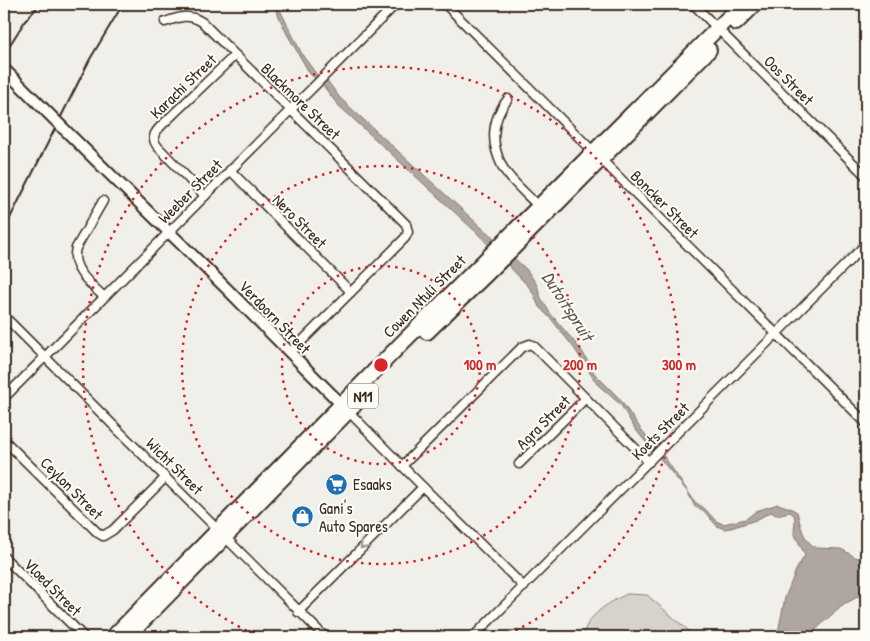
<svg xmlns="http://www.w3.org/2000/svg" width="870" height="641" viewBox="0 0 870 641" font-family="'Patrick Hand',sans-serif">
  <rect width="100%" height="100%" fill="#f1efea"/>
  <filter id="ink" filterUnits="userSpaceOnUse"><feTurbulence type="fractalNoise" baseFrequency=".02" numOctaves="2"/><feDisplacementMap in="SourceGraphic" scale="10" xChannelSelector="R" yChannelSelector="G"/><feConvolveMatrix kernelMatrix="1 2 1 2 8 2 1 2 1" color-interpolation-filters="sRGB"/></filter>
  <g filter="url(#ink)">
    <path fill="#d7d2cc" stroke="#897e75" d="M627,594l20,1 49,42h-113c3,-22 27,-35 44,-43z"/>
    <g fill="#aea69f" stroke="#80746b">
      <polygon points="273,4 277,4 303,56 317,75 326,79 340,98 482,228 494,238 502,247 527,270 537,285 541,298 550,313 582,351 594,373 619,398 640,428 657,448 654,452 635,429 621,405 597,384 574,348 552,320 539,307 534,295 529,287 476,232 337,104 322,84 310,74 287,34"/>
      <path d="M661,452l34,50 9,6 12,13 7,3 23,-5 10,-8 22,-7 12,4 7,4c4,14 5,27 19,36l25,1 14,8 11,3v30l-3,4 -22,12 -33,31h-31l8,-39 11,-28 9,-15 -11,-22 1,-13 -1,-5 -4,-3 -14,3 -5,-3 -15,8 -25,8 -7,1 -7,-3 -14,-16 -8,-3 -8,-16 -30,-36z"/>
    </g>
    <g fill="none" stroke-linecap="round" stroke-linejoin="round">
      <defs>
        <g id="street">
          <polyline points="445,4 866,423"/>
          <polyline points="693,4 866,176"/>
          <path d="M165,22c14,-5 24,-9 37,0l204,202 2,8 -3,6 -115,115"/>
          <path d="M508,99c-16,20 -18,43 -6,67 7,14 26,29 37,41"/>
          <polyline points="230,170 351,292"/>
          <path d="M205,196l-47,-49c-8,-9 -3,-15 4,-22l73,-70"/>
          <path d="M103,201l-27,47c-6,21 15,36 28,49"/>
          <polyline points="4,316 325,637"/>
          <polyline points="4,398 396,4"/>
          <polyline points="348,411 423,487 524,587"/>
          <polyline points="4,440 98,533 103,536 113,530 166,477"/>
          <polyline points="519,464 585,399"/>
          <polyline points="402,466 522,347 530,344 535,347 649,462"/>
          <polyline points="4,557 84,637"/>
          <polyline points="298,612 423,487"/>
          <polyline points="473,637 866,244"/>
        </g>
        <g id="secondary">
          <polyline points="4,69 48,113"/>
          <polyline points="64,129 228,290 346,409"/>
        </g>
        <g id="highway">
          <polyline points="736,23 755,4"/>
          <polyline points="427,332 513,248 709,50"/>
          <polyline points="113,637 401,344 742,4"/>
          <polyline points="127,637 366,393"/>
        </g>
      </defs>
      <use href="#street" stroke="#3b2a1e" stroke-width="11"/>
      <use href="#secondary" stroke="#3b2a1e" stroke-width="14"/>
      <use href="#highway" stroke="#3b2a1e" stroke-width="18"/>
      <use href="#street" stroke="#fdfcf7" stroke-width="8"/>
      <use href="#secondary" stroke="#fdfcf7" stroke-width="10"/>
      <use href="#highway" stroke="#fdfcf7" stroke-width="14"/>
      <g stroke="#3b2a1e" stroke-width="2">
        <polyline points="4,54 25,21 40,4"/>
        <polyline points="4,230 90,59 123,4"/>
      </g>
      <defs>
        <polyline id="secondary-bridge" points="48,113 64,129"/>
      </defs>
      <use href="#secondary-bridge" stroke="#3b2a1e" stroke-width="14" stroke-linecap="butt"/>
      <use href="#secondary-bridge" stroke="#fdfcf7" stroke-width="10"/>
    </g>
    <defs><path id="oneway-chevron" d="M-2-3.5L2.5 0L-2 3.5" fill="none" stroke-width="1.6" stroke-linecap="round" stroke-linejoin="round" transform="scale(1.25)"/></defs>
    <use stroke="#9c938a" href="#oneway-chevron" transform="translate(363 546) rotate(135)"/>
  </g>
  <g fill="none" stroke="#d62828" stroke-width="2.5" stroke-dasharray="2.5 5">
    <circle cx="381" cy="365" r="99"/>
    <circle cx="381" cy="365" r="199"/>
    <path d="M260 637A298 298 0 1 1 502 637"/>
  </g>
  <defs>
    <symbol id="supermarket-disc" viewBox="-11 -11 22 22"><circle r="9.5" fill="#1f6fb2" stroke="#fdfcf7"/><path d="M-6-5.5h2.5l.6 2H6L4.5 2H-2.5L-4.4-4H-6ZM-1.5 3.2a1.3 1.3 0 1 0 .1 0ZM3 3.2a1.3 1.3 0 1 0 .1 0Z" fill="#fff"/></symbol>
    <symbol id="shop-disc" viewBox="-11 -11 22 22"><circle r="9.5" fill="#1f6fb2" stroke="#fdfcf7"/><path d="M-5-2.5h2.3a2.7 3.5 0 0 1 5.4 0H5L5.5 6h-11ZM-1.5-2.5h3a1.5 2.3 0 0 0-3 0Z" fill="#fff"/></symbol>
  </defs>
  <g fill-rule="evenodd">
    <use href="#supermarket-disc" x="324" y="472" width="25" height="25"/>
    <use href="#shop-disc" x="290" y="504" width="25" height="25"/>
  </g>
  <g text-anchor="middle" dominant-baseline="central" stroke-width="4" stroke-linejoin="round" paint-order="stroke">
    <rect fill="#fdfcf7" stroke="#75695f" stroke-width="1" x="348" y="383.5" width="30" height="25" rx="4"/>
    <g font-size="15" font-weight="bold" fill="#3b2a1e">
      <text x="363" y="396">N11</text>
    </g>
    <g font-size="16" fill="#3b2a1e" stroke="#fdfcf7">
      <text transform="translate(789 80) rotate(45)">Oos Street</text>
      <text transform="translate(183 86) rotate(-44)">Karachi Street</text>
      <text transform="translate(301 101) rotate(44)">Blackmore Street</text>
      <text transform="translate(190 191) rotate(-45)">Weeber Street</text>
      <text transform="translate(665 204) rotate(45)">Boncker Street</text>
      <text transform="translate(300 221) rotate(45)">Nero Street</text>
      <text transform="translate(424 296) rotate(-45)">Cowen Ntuli Street</text>
      <text transform="translate(275 317) rotate(46)">Verdoorn Street</text>
      <text transform="translate(543 422) rotate(-45)">Agra Street</text>
      <text transform="translate(660 431) rotate(-45)">Koets Street</text>
      <text transform="translate(175 466) rotate(45)">Wicht Street</text>
      <text transform="translate(72 488) rotate(45)">Ceylon Street</text>
      <text transform="translate(53 587) rotate(45)">Vloed Street</text>
    </g>
    <g font-size="16" fill="#3b2a1e" stroke="#fdfcf7" text-anchor="start">
      <text x="353" y="484">Esaaks</text>
      <text x="319" y="508">Gani's<tspan x="319" dy="18">Auto Spares</tspan></text>
    </g>
    <g font-size="18" font-style="italic" fill="#63554b" stroke="#fdfcf7">
      <text transform="translate(568 306) rotate(57)">Dutoitspruit</text>
    </g>
  </g>
  <circle cx="381" cy="365" r="8" fill="#d62828" stroke="#fdfcf7" stroke-width="2.5"/>
  <g font-size="15" text-anchor="middle" font-weight="bold" fill="#d62828" stroke="#fdfcf7" stroke-width="4" stroke-linejoin="round" paint-order="stroke">
    <text x="480" y="370">100 m</text>
    <text x="580" y="370">200 m</text>
    <text x="679" y="370">300 m</text>
  </g>
  <rect width="870" height="641" fill="none" stroke="#fdfcf7" stroke-width="20"/>
  <rect x="10" y="10" width="850" height="621" fill="none" stroke="#3b2a1e" stroke-width="2" filter="url(#ink)"/>
</svg>
